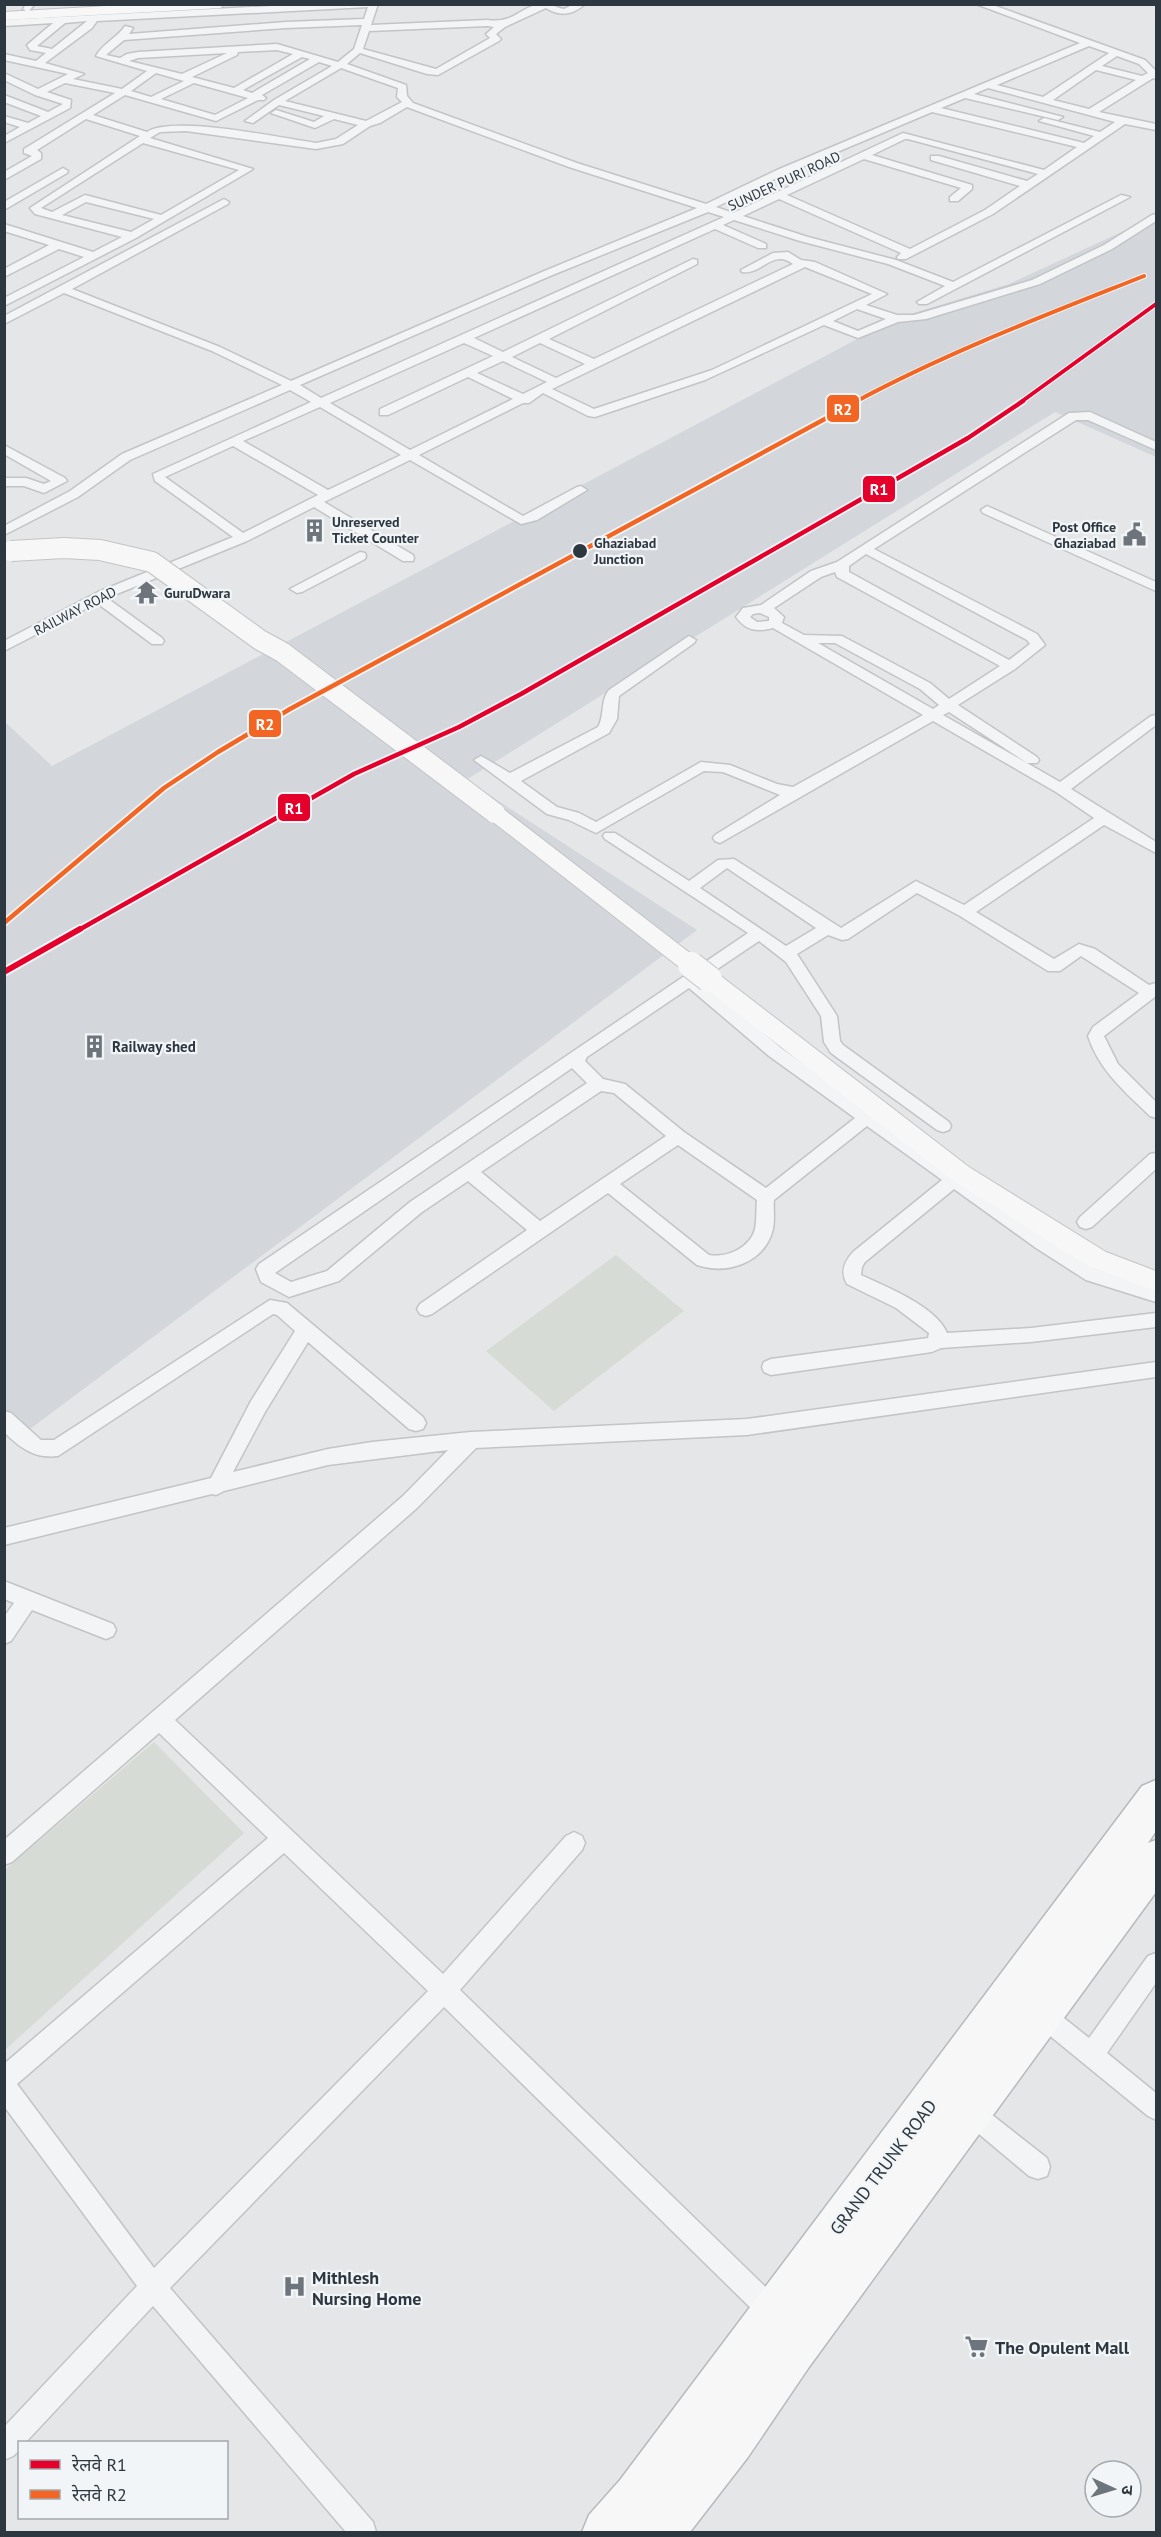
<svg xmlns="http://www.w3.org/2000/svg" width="1161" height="2537" viewBox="0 0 1161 2537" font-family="'PT Sans','Noto Sans Devanagari',sans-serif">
  <rect width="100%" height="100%" fill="#e4e6e8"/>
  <polygon fill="#d3d6db" points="1156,216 1156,457 1055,412 466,780 697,930 18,1438 4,1427 4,721 52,766 897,318 1009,284"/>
  <g fill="#d6dbd5">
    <polygon points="616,1255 684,1311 554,1411 486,1351"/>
    <polygon points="154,1742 244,1833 5,2050 5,1870"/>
  </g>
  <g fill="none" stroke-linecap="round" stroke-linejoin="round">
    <defs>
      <g id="street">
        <polygon points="26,4 35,4 28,12 23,9"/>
        <path d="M309,4h69l-7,21 116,-5c27,4 32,-13 54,-16 9,-1 15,4 23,5l10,-5h11c-12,11 -25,13 -39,4l-41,19 -9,7 5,5 -2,2 -61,34 -11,-1 -67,-21 -13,11 59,21 1,11 6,7 164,60 129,41 71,-34 303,-127 -104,-39h14l155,56 11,11v8l-3,-1 -54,34 57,12v6l-31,-6 -132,90 -87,45h-8l-1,-2 4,-4 -122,-54 -36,17 65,21 88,23 57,22 168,-87 9,2 -203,107h-8l-2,-2 28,-16 -57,-22 -88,-23 -66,-21 -11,5 43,19v4h-8l-43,-19 -241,109 29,14 190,-93 4,1v4l-148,75 45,20 199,-95c-20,-16 -31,11 -51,8l-1,-2 32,-17 15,-1 13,8 14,2 72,32 -21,11 31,10h17l118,-35 72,-35 48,-30 4,-1v7l-44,28 -72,35 -114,35 -28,3 -40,16 -34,-13 -119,55 -110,37 -7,-1 -45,-23 -14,10h-6l-104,52 104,61 54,-29 4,-1 6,4 -50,30 -16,4 -111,-64 -86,42 89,53 1,3 -1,3h-10l-89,-54 -67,34 -140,57 55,40 2,3 -2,3h-10l-55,-41 -93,48v-10l94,-49 135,-55 -78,-56 -2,-7 158,-72 -21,-12 -160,70 -52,37 -74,38v-9l66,-35 52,-37 160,-69 -70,-34 -148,-58 -60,31v-8l220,-117 5,3 -1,2 -156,85 148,58 71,34 251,-109 155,-64 -128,-41 -162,-60 -27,16 -10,3 -27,18 -27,5 -130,-18 -26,1 -10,6 103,31 -117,69 -132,68v-8l80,-41 -25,-8 -55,28v-8l45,-24 -45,-14v-7l89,28 29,-15 -87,-23 -5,-6 110,-72 -54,-17 -49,31 4,3v6l-37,21v-8l28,-16 -8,-3v-4l91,-56 -50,-10 -18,9 24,8 -1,8 -66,35v-7l16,-9 -16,-5v-6l24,7 13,-7 -37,-14v-7l44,17 15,-8 -28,-9 -31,-15v-7l34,16 30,-15 -64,-14v-6l32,7 10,-8 -16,-3 -3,-5 26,-22 -49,3v-6zM368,7l-4,12 -78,3 -157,12 4,-6 -8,-2c-8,12 -22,17 -29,30l51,15 -25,18 -49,-10 11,-5 -39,-11 47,-35 5,-7zM87,21l-35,28 -15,-3 28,-23zM362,25l-8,24 -16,13 -61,-18 -139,8 -11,2 -7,4 -14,-3 18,-15 162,-12zM487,26l7,1 -8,7 4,4 -54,31 -73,-20 6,-18zM1089,46l20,7 -66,44 -46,-12zM277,50l16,4 -59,34 -42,-11 45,-22 1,-3zM227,53l-45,21 -53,-13 9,-3zM1117,56l22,8 9,9 -6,3 -40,-10zM302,57l8,2 -58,34 -9,-3zM319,62l13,4 -58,34 -29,21 8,2 26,-18 45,11 -10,6 -38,-12 -5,3 44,15 19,-9 24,6 -22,14 -20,4c-35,-5 -143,-28 -169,-11l-54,-17 32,-20 91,26 42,-21h6l2,-2 -4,-3zM341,68l57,20 -1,9 5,5 -36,19 -81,-20zM1096,70l40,10 -47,29 -36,-9zM156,73l28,8 -33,16 -20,-6zM194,83l54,15 -33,17 -54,-16zM988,88l127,34 -15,10 -56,-14 -5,3 55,15 -10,7 -143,-35 24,-10 93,22 5,-3 -89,-23zM932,112l145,35 -33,23 -141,-37 -170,80 -17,-6 69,-33zM905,139h3l130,35 -11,7 -88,-25h-8v4l89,26 -35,24 -75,39 -123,-54 77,-36 97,29 -11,9v4h8l14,-12v-4l-100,-30zM143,143l96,27 -78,45 -76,-20 -33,17 -11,-4zM86,202l68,17 -23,13 -69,-17zM708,212l16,5 -403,181 -21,-13 250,-109zM805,267l67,27 -160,76 -118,39 -42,-20zM857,309l29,10 -28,12 -25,-10zM464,343l29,13 -113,53v6h8l80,-38 45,22 -103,51 -80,-47zM540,343l45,21 -29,14 -44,-21zM503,361l44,21 -24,12 -46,-21zM320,407l81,48 -73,35 -85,-49zM233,446l85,49 -75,38 -78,-56z"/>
        <polygon points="63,168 68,171 67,173 4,210 4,202"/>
        <path d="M1090,412l66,30v8l-68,-30h-12l-202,129 163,85 8,11 -30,24 -57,36 79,52 2,3 -2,3h-10l-78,-51 -6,3 117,67 91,-66 5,-1v10l-85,64 85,53v11l-52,-28 -128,87 78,47 25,-15 16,5 54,36 7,-2v13l-52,40 14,28 38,38v16l-6,-2c-25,-24 -51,-46 -62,-80l5,-9 46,-34 -58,-37 -21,15h-12l-88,-55 -43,-23 -69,46 -6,1 -14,-5 -31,19 40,62 3,25 3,4 106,77 2,4 -2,4 -6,2 -6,-2 -106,-77 -7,-11 -3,-26 -35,-54 -27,-21 -58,39 80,68 267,190 49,31 59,19v14l-70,-22 -50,-32 -82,-59 -89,73 -3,5 -1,8c25,12 75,31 86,58l84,-5 125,-15v14l-125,15 -90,6 -9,4 -161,23 -7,-3 -2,-5 2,-5 7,-3 157,-21 1,-5 -33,-25 -49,-24c-7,-12 -3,-22 6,-32l89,-72 -75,-54 -93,74c-1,9 1,19 -1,29 -8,34 -46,46 -76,36l-89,-72 -176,121 -6,2 -6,-2 -3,-5 3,-5 107,-74 -59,-49 -46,31 -83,69 -50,16 -28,-15 -5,-13 3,-5 489,-331 -143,-94 -2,-3 2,-3h10l74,48 29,-21 16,-1 107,69 75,-47 48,24 130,-87 -38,-26 -123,-71 -213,122 -5,-2 -2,-3 2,-3 65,-40 -57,-23 -19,-1 -108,62 -27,-13 -22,-6 -73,-54 7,-4 29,17 88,-46c7,-12 2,-26 11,-37l80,-54 7,4 -2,3 -75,53 -2,23 -8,14 -88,48 36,26 22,6 17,9 105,-60 29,3 47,19 16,3 130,-72 -150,-87c-16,4 -27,3 -37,-11l7,-9 18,-3 50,-34 26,-9 232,-149zM866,554l161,86 3,4 -21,16 -160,-88v-6zM835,572l2,5 163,89 -51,33 -19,-16 -88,-47 -38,-1 -22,-12 2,-6 -10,-9 47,-31zM760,613l9,4v4l-12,1 -7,-5 3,-3zM818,643h17l85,46 19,16 -6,4zM727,868l89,60 -30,18 -86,-58zM689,988l80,68 86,62 -89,70 -82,-56 -59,-48 -22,-5 -18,-18 2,-4zM572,1068l15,15 -177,119 -83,69 -36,11 -16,-9zM601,1091l13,2 52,43 -126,85 -59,-49zM678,1145l79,55c-1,9 0,19 -2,29 -5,19 -28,29 -46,26l-89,-71z"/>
        <polygon points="4,445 65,478 67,481 44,493 24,486 4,486 4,478 26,478 44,484 51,481 4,454"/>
        <polygon points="987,506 1156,582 1156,591 983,513 981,510"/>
        <polygon points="360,552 365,553 366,556 365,559 302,592 297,593 290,589"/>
        <polygon points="1156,1153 1156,1169 1092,1227 1086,1229 1080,1227 1077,1222 1080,1217 1150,1154"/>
        <path d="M270,1300l17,3 136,114 3,6 -3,6 -7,2 -7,-2 -101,-87 -43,70 -32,60 95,-23 44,-7 99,-10 276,-13 409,-57v15l-409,58 -271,13 -59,60 -242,212 268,254 123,-138 8,-4 8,4 3,7 -3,7 -122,140 324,315 4,9 -4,9 -9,4 -9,-4 -322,-316 -274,281 203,234 3,10h-30l-193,-226 -127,136h-6v8l-7,6 -9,4v-33l133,-141 -133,-180v-42l264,-226 -109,-105 -147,129 -8,3v-25l399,-344 45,-46 -120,15 -104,26 -8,4 -4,-1 -208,51v-17l207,-50 40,-77 44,-70 -18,-16 -4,-1 -215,142c-23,3 -38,-8 -54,-24v-21l7,2 30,27h13zM284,1853l144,138 -274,277 -137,-184z"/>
        <polygon points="4,1581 113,1624 116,1630 113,1636 106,1639 32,1610 11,1641 4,1644 4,1617 14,1603 4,1599"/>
        <polygon points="1156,1953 1156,1983 1107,2053 1156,2093 1156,2120 1148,2116 1033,2022 1029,2014 1033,2006 1041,2002 1049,2006 1089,2038 1148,1956"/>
        <polygon points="969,2099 977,2103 1047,2158 1050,2167 1047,2176 1038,2179 1029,2176 961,2119 957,2111 961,2103"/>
      </g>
      <g id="secondary">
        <polygon points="141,4 226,4 220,8 4,20 4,12"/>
        <polygon points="495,806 502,808 699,960 702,965 699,970 691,973 683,970 488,818 485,813 488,808"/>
        <polygon points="709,971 717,973 969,1167 1106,1252 1156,1271 1156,1291 1088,1266 951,1179 701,985 698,979 701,973"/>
      </g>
      <polygon id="highway" points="1156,1780 1156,1831 1148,1843 1156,1840 1156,1892 809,2367 748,2457 690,2532 582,2532 589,2515 620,2480 1142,1786"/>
    </defs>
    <use href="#street" stroke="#c2c4c6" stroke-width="3"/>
    <use href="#secondary" stroke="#c2c4c6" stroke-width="2"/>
    <use href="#highway" stroke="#b7b9bc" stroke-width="3"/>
    <use href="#street" fill="#f3f4f5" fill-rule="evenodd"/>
    <use href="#secondary" fill="#f7f7f7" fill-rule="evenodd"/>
    <use href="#highway" fill="#f7f7f7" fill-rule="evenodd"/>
    <defs>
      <polyline id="secondary-bridge-far1" points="11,551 64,548 100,550 152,562 260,640 282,652 495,813"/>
      <polyline id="secondary-bridge" points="691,965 709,979"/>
    </defs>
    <use href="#secondary-bridge-far1" stroke="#c2c4c6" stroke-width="22" stroke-linecap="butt"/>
    <use href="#secondary-bridge" stroke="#c2c4c6" stroke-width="28" stroke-linecap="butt"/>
    <use href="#secondary-bridge-far1" stroke="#f7f7f7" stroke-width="20"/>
    <use href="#secondary-bridge" stroke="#f7f7f7" stroke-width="26"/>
    <defs>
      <polyline id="rail-1-far2" points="1021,402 1156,304"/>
      <polyline id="rail-1-far1" points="77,931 354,774 459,727 521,694 968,438 1023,401"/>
      <polyline id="rail-1" points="4,972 80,929"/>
      <path id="rail-2-far1" d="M855,402c93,-50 191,-87 289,-126"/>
      <polyline id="rail-2" points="4,923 164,788 218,752 290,709 858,401"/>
    </defs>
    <use href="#rail-1-far2" stroke="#f2f5f7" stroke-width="6"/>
    <use href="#rail-1-far1" stroke="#f2f5f7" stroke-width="8"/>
    <use href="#rail-1" stroke="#f2f5f7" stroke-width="10"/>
    <use href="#rail-2-far1" stroke="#f2f5f7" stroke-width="6"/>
    <use href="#rail-2" stroke="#f2f5f7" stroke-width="8"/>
    <use href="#rail-1-far2" stroke="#e4002b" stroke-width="4"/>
    <use href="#rail-1-far1" stroke="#e4002b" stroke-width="4.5"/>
    <use href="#rail-1" stroke="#e4002b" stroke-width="6"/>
    <use href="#rail-2-far1" stroke="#f26522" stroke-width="4"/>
    <use href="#rail-2" stroke="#f26522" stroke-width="4.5"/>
  </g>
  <defs>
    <symbol id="building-bare" viewBox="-9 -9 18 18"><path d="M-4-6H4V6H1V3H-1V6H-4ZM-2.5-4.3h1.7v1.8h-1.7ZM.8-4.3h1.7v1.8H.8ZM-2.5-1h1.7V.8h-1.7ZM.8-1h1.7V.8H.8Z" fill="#6d747b" stroke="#f2f5f7" stroke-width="2.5" paint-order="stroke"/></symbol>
    <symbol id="civic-bare" viewBox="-9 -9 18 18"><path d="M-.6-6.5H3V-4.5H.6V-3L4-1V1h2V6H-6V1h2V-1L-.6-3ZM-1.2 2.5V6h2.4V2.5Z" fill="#6d747b" stroke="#f2f5f7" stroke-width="2.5" paint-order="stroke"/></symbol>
    <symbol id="temple-bare" viewBox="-9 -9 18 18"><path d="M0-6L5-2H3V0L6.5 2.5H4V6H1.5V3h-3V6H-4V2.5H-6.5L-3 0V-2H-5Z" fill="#6d747b" stroke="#f2f5f7" stroke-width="2.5" paint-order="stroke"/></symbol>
    <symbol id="hospital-bare" viewBox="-9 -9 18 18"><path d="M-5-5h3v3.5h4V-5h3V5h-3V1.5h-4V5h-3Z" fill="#6d747b" stroke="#f2f5f7" stroke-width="2.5" paint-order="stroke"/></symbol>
    <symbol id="supermarket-bare" viewBox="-9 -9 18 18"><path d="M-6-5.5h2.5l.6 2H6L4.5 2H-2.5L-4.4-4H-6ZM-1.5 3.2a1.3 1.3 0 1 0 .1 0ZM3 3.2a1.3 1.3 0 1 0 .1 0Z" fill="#6d747b" stroke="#f2f5f7" stroke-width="2.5" paint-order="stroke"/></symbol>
  </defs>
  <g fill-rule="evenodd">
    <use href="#building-bare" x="298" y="514" width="33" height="33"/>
    <use href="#civic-bare" x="1118" y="518" width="33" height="33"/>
    <use href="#temple-bare" x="130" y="576" width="33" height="33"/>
    <use href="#building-bare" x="78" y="1030" width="33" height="33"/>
    <use href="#hospital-bare" x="278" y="2270" width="33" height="33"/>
    <use href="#supermarket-bare" x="960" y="2330" width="33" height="33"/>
  </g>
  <circle fill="#2d3740" stroke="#f2f5f7" stroke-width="2" cx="580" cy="551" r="8"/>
  <g text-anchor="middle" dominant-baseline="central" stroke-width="4.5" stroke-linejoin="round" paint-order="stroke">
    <g font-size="14" fill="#2d3740" stroke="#f2f5f7">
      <text transform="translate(784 181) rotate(-25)">SUNDER PURI ROAD</text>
      <text transform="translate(75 611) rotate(-27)">RAILWAY ROAD</text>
    </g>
    <g font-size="14" font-weight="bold" fill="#2d3740" stroke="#f2f5f7" text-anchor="start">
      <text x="332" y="522">Unreserved<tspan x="332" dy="16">Ticket Counter</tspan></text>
      <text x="1116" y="527" text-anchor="end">Post Office<tspan x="1116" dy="16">Ghaziabad</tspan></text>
      <text x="164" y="593">GuruDwara</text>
    </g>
    <g font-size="14" font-weight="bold" fill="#2d3740" stroke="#f2f5f7" text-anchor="start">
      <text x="594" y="543">Ghaziabad<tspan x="594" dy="16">Junction</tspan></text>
    </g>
    <g font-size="15" font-weight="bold" fill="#2d3740" stroke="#f2f5f7" text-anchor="start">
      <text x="112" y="1046">Railway shed</text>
    </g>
    <g font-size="18" fill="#2d3740" stroke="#f2f5f7">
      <text transform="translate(883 2167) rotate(-53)">GRAND TRUNK ROAD</text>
    </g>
    <g font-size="18" font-weight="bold" fill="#2d3740" stroke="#f2f5f7" text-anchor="start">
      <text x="312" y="2277">Mithlesh<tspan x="312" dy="21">Nursing Home</tspan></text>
      <text x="995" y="2347">The Opulent Mall</text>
    </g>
  </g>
  <g stroke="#f2f5f7" stroke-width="2">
    <rect x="826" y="394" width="34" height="29" rx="6" fill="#f26522"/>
    <rect x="862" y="475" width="34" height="28" rx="6" fill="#e4002b"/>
    <rect x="248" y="709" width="34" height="29" rx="6" fill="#f26522"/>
    <rect x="277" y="793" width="34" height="29" rx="6" fill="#e4002b"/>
  </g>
  <g font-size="16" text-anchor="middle" font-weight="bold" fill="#fff">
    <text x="843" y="415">R2</text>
    <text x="879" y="495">R1</text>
    <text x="265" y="730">R2</text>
    <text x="294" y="814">R1</text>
  </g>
  <rect width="1161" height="2537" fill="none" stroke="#2d3740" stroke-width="12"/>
  <rect x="18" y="2441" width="210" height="78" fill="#f2f5f7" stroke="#a3a9ae" stroke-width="1.5"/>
  <rect x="30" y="2460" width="30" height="9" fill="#e4002b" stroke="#a3a9ae" stroke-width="1.5"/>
  <text x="72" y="2471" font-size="18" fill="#2d3740">रेलवे R1</text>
  <rect x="30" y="2490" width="30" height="9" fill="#f26522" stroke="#a3a9ae" stroke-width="1.5"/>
  <text x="72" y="2501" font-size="18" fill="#2d3740">रेलवे R2</text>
  <g transform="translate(1113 2489) rotate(94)"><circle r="28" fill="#f2f5f7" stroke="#a3a9ae" stroke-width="1.5"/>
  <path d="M0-4.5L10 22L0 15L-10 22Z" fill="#6d747b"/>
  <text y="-9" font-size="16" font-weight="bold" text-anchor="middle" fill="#2d3740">उ</text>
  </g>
</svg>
